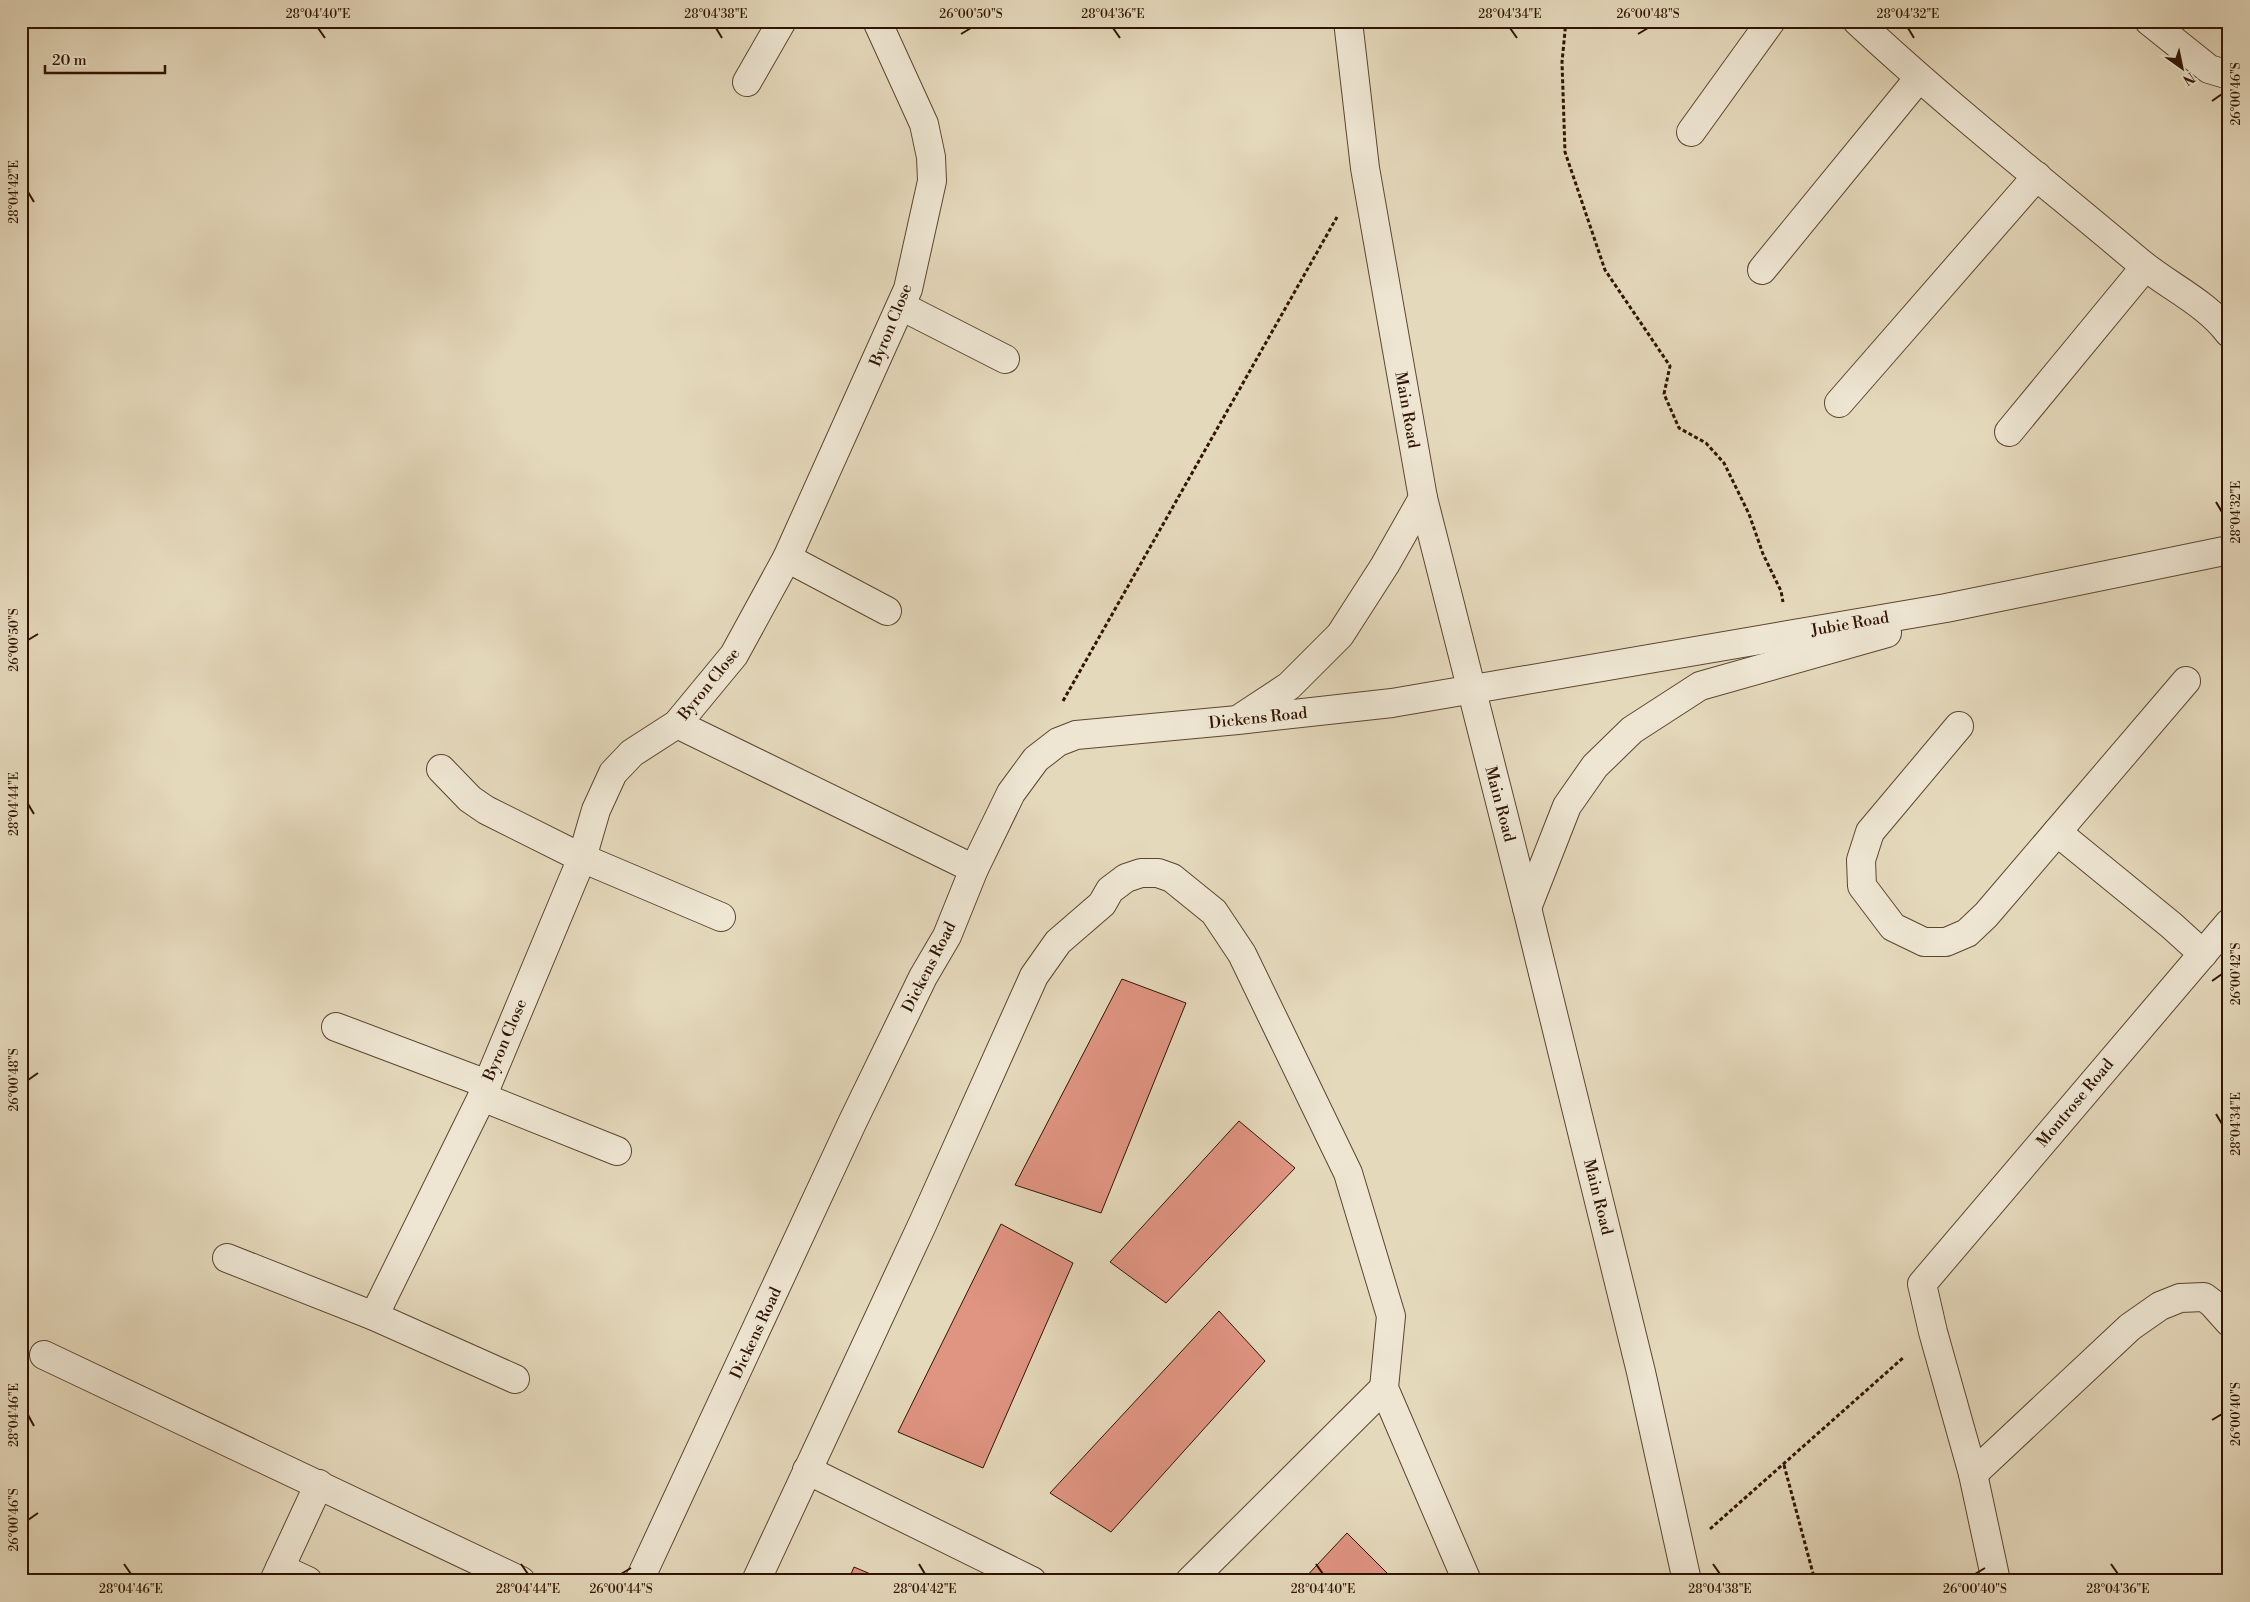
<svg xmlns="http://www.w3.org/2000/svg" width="2250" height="1602" viewBox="0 0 2250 1602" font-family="'Libre Bodoni',serif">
  <rect width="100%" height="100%" fill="#e5d9bc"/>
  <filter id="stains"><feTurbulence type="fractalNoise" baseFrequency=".004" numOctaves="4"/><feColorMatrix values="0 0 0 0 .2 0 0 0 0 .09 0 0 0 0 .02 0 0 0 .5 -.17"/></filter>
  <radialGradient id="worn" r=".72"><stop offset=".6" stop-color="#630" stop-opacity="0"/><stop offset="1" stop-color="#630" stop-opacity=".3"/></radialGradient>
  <g fill="#e09482" stroke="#301400">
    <polygon points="1122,979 1186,1003 1101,1213 1015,1185"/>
    <polygon points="1239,1121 1295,1168 1166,1303 1110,1262"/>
    <polygon points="1001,1224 1073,1263 983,1468 898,1432"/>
    <polygon points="1219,1311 1265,1361 1111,1532 1050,1493"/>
    <polygon points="1347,1533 1395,1581 1302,1581"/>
    <polygon points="854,1567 887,1581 848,1581"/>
  </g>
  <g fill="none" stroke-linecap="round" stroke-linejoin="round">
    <defs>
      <g id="minor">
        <polyline points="1348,21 1365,168 1423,498 1527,908 1641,1372 1687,1581"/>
        <path d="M1857,21c90,84 186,160 280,239 29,25 69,42 92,73"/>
        <polyline points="2149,21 2209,69 2229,75"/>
        <polyline points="747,82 782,21"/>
        <polyline points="1691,132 1771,21"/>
        <polyline points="1762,270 1919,78"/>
        <polyline points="901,306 1005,359"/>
        <polyline points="1839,403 2037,176"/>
        <polyline points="2009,432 2145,267"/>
        <polyline points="787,558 887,611"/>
        <polyline points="1242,717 1289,686 1340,635 1385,565 1423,498"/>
        <polyline points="677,724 974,869"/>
        <polyline points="1959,726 1870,832 1861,860 1862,886 1893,927 1924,942 1946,942 1967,933 1986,915 2186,681"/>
        <polyline points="441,769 470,799 486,810 582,858 721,917"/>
        <polyline points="2057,832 2171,925 2203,954"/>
        <polyline points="1527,908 1567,806 1595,766 1632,730 1700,686 1887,633"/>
        <polyline points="336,1027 487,1084"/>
        <polyline points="482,1097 617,1151"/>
        <polyline points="227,1258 374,1316 515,1379"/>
        <polyline points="374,1316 482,1097 582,858 596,810 613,773 632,753 677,724 734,655 787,558 908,289 932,181 931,157 924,124 877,21"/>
        <polyline points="44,1355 521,1581"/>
        <polyline points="807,1470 1032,1581"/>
        <polyline points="1973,1474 2130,1327 2160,1306 2180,1298 2204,1297 2212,1303 2229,1322"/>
        <polyline points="280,1568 308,1581"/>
        <polyline points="274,1581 319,1484"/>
        <polyline points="639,1581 853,1121 923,977 947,936 974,869 1011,793 1036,759 1058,742 1076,735 1238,720 1392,703 1946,608 2229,550"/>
        <polyline points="756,1581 923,1223 1034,976 1058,942 1102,904 1110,890 1126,878 1141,873 1158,873 1172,878 1214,912 1242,954 1348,1173 1391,1316 1384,1388 1467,1581"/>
        <polyline points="1190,1581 1384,1388"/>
        <polyline points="1996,1581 1973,1474 1933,1332 1922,1284 2229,923"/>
      </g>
    </defs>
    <use href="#minor" stroke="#5d452f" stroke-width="30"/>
    <g stroke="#301400" stroke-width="3" stroke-dasharray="4 2.5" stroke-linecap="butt">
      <polyline points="1566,21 1562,62 1565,152 1605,270 1670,366 1664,394 1679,428 1706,443 1724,463 1749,514 1763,554 1781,591 1783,602"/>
      <polyline points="1063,701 1337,217"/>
      <polyline points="1784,1465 1815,1581"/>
      <polyline points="1710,1529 1904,1357"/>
    </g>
    <use href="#minor" stroke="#eee6d3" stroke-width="28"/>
  </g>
  <path fill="none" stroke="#301400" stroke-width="2" d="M318,28l7,10M716,28l6,10M1113,28l7,10M1510,28l7,10M1908,28l6,10M961,34l10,-6M1638,34l10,-6M2212,101l10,-7M28,192l6,10M2216,502l6,10M28,640l10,-6M28,804l6,10M2212,981l10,-7M28,1080l10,-7M2216,1114l6,10M28,1415l6,11M2212,1420l10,-6M28,1520l10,-7M124,1564l7,10M521,1564l7,10M919,1564l6,10M1316,1564l7,10M1713,1564l7,10M2111,1564l7,10M621,1574l10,-6M1975,1574l10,-6"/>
  <g text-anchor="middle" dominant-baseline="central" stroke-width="4" stroke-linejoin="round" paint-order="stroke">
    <g font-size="16" fill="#301400" stroke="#eee6d3">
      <text transform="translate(891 325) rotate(-68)">Byron Close</text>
      <text transform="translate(1407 410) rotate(80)">Main Road</text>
      <text transform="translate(1850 624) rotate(-10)">Jubie Road</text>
      <text transform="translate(709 684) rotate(-51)">Byron Close</text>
      <text transform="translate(1258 718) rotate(-6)">Dickens Road</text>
      <text transform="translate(1500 804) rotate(75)">Main Road</text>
      <text transform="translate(929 967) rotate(-63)">Dickens Road</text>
      <text transform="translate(505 1040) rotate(-67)">Byron Close</text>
      <text transform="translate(2075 1103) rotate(-50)">Montrose Road</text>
      <text transform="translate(1598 1197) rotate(76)">Main Road</text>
      <text transform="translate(756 1333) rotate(-65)">Dickens Road</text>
    </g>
  </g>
  <rect width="2250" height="1602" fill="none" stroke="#e5d9bc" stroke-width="55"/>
  <g transform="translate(2182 68) rotate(147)" stroke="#eee6d3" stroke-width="4" paint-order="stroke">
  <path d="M0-4L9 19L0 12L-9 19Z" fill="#301400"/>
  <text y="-8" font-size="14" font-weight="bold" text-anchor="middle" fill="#301400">N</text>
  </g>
  <path d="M45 65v8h120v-8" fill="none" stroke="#301400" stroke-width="2.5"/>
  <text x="52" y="65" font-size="15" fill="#301400" stroke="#eee6d3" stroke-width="4" paint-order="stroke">20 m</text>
  <rect x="28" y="28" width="2194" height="1546" fill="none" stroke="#301400" stroke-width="2"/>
  <g font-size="12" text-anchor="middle" fill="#301400">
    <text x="318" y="18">28°04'40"E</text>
    <text x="716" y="18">28°04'38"E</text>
    <text x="971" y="18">26°00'50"S</text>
    <text x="1113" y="18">28°04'36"E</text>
    <text x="1510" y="18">28°04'34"E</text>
    <text x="1648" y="18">26°00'48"S</text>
    <text x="1908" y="18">28°04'32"E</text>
    <text transform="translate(2236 94) rotate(-90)" y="4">26°00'46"S</text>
    <text transform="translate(14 192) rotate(-90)" y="4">28°04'42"E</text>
    <text transform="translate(2236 512) rotate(-90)" y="4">28°04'32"E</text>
    <text transform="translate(14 640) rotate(-90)" y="4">26°00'50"S</text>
    <text transform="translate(14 804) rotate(-90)" y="4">28°04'44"E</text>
    <text transform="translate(2236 974) rotate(-90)" y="4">26°00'42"S</text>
    <text transform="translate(14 1080) rotate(-90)" y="4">26°00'48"S</text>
    <text transform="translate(2236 1124) rotate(-90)" y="4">28°04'34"E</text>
    <text transform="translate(2236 1414) rotate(-90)" y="4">26°00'40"S</text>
    <text transform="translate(14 1415) rotate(-90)" y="4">28°04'46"E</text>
    <text transform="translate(14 1520) rotate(-90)" y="4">26°00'46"S</text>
    <text x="131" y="1593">28°04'46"E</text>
    <text x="528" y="1593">28°04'44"E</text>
    <text x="621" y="1593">26°00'44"S</text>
    <text x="925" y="1593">28°04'42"E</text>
    <text x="1323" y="1593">28°04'40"E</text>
    <text x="1720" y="1593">28°04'38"E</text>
    <text x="1975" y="1593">26°00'40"S</text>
    <text x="2118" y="1593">28°04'36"E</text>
  </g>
  <rect width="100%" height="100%" filter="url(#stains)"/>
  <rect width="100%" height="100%" fill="url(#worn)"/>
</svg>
